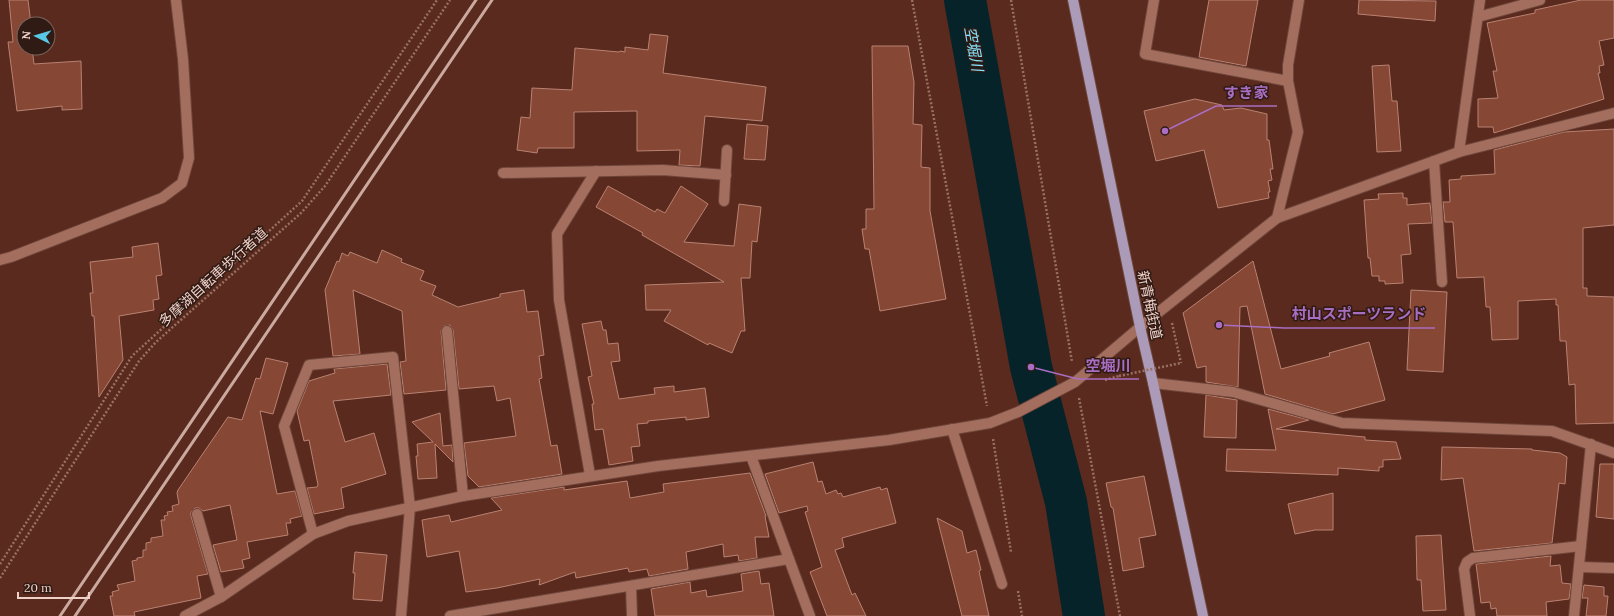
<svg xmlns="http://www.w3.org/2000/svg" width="1614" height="616" viewBox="0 0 1614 616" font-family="Lora,'Noto Sans JP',serif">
  <rect width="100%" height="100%" fill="#592a1d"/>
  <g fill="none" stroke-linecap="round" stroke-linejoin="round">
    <polyline stroke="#06232a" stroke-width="42" points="965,0 1031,367 1066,502 1084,616"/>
  </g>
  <g fill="#864735" stroke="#b98272">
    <polygon points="9,0 28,0 31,24 24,24 24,48 32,48 34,64 81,61 82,109 62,110 62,106 17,111 8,42 13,42"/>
    <polygon points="1209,0 1258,0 1246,66 1199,57"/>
    <polygon points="1359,0 1436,1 1435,21 1358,14"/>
    <polygon points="1581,0 1614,0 1614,38 1599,41 1604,65 1599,66 1600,73 1598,73 1604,99 1494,133 1493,127 1478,127 1478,99 1498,98 1493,71 1497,71 1487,23 1535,13 1535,10"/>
    <polygon points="650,34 668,36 663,73 766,87 762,121 705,116 700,166 679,165 680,150 637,151 637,111 574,112 574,148 538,148 537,153 517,150 521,117 530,118 532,88 572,90 575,48 619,52 620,51 625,52 625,47 648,50"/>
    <polygon points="872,46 908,46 914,82 913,124 922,125 921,167 930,168 930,211 946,299 880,311 869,249 865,249 862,229 866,229 866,209 874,209"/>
    <polygon points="1389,65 1392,101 1397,101 1401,151 1377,152 1372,66"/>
    <polygon points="1195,99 1222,105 1224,110 1241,108 1267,114 1267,140 1269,140 1273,169 1270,169 1272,180 1268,181 1270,192 1268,192 1269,198 1218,208 1204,150 1156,161 1144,111"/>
    <polygon points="747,124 768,126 765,160 744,159"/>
    <polygon points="1614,129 1614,225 1583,228 1583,288 1587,288 1587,296 1614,297 1614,423 1576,424 1575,384 1569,385 1566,341 1560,341 1558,305 1556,305 1556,299 1518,301 1518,339 1492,340 1490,307 1486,307 1484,277 1457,278 1453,222 1445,222 1443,202 1450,202 1449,180 1461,179 1461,176 1495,174 1494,150 1564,132"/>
    <polygon points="608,186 655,212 657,209 665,213 681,186 708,204 684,242 734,246 739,204 761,207 757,242 752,241 750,278 741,278 745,331 741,331 732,353 709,343 708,345 664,321 671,310 646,310 645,285 724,282 642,235 643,233 596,207"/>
    <polygon points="1403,193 1403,198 1407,198 1407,205 1430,203 1432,223 1408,224 1411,254 1401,255 1403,283 1385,284 1385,281 1379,281 1379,276 1372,276 1370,258 1368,258 1364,200 1379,199 1378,194"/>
    <polygon points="158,243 162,275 156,276 159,299 153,300 154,310 119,316 123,360 99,397 94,316 92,316 90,293 93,293 90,262 133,257 132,247"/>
    <polygon points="382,250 402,259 401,262 424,271 420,280 436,286 432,295 458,307 500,297 500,294 524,290 527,312 538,311 544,355 539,356 542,378 539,379 551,446 557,445 562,474 479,487 468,476 464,443 516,436 510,398 497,401 494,386 459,389 453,330 450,325 444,326 441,331 446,390 404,394 400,362 406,361 402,311 353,290 360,354 333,356 325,290 337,261 339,262 342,253 348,256 350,252 377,263"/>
    <polygon points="1253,261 1281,369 1330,356 1329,353 1369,342 1385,400 1333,414 1265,394 1247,306 1240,307 1238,387 1206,382 1206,366 1197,368 1183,313"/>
    <polygon points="1411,290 1447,292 1443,372 1407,370"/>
    <polygon points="601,321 603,330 606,330 608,344 618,343 620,361 611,362 619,399 655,394 654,388 674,386 674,392 705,388 709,417 686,420 686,417 648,421 648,423 637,424 640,446 631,447 633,461 609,465 603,429 595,430 592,404 594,404 588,377 592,376 582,324"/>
    <polygon points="266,358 288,363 273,414 260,411 277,494 295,491 302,516 290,519 291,523 286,523 288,535 247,542 250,558 242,560 244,568 221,572 213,545 237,540 230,505 203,511 199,508 195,508 191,512 191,516 208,574 197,576 201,598 134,612 135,616 114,616 110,596 113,596 112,592 119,590 117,585 135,581 132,561 137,560 137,558 143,557 143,550 146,550 146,543 151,542 151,538 163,536 161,520 165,520 164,516 168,515 167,512 173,511 172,506 179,504 177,493 178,490 228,417 242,420 256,378 260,379"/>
    <polygon points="387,364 391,395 333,401 345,442 374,433 386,474 341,488 344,508 314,514 307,488 317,487 318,485 309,440 304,441 297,411 309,381 335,373 334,369"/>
    <polygon points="1206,395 1237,400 1236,438 1204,437"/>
    <polygon points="1268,409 1309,420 1276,429 1365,437 1365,440 1396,442 1401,459 1383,460 1383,467 1379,467 1379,471 1338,468 1338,475 1226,471 1227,449 1276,450"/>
    <polygon points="440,413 443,446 452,445 453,462 435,444 437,478 418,479 416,456 418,456 417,444 433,442 412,422"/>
    <polygon points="1442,447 1532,449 1532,450 1560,453 1567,457 1565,484 1559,483 1552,543 1474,551 1463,478 1441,480"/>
    <polygon points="813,462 818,482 822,481 826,494 836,490 838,494 841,493 843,497 880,487 881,490 887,488 896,523 842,538 844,547 835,550 852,595 855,593 866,616 827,616 810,572 822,567 805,512 808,511 807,506 779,513 765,474"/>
    <polygon points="1600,464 1614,464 1614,519 1596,517"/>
    <polygon points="750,473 766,516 765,516 769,537 755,537 757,558 739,561 738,555 724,557 723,544 686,552 688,569 649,576 647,569 629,572 628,568 576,578 575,572 539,585 540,579 497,588 466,592 459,551 427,557 422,520 449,515 451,522 502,510 491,498 564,487 564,490 627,481 630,498 664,492 663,484"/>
    <polygon points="1144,476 1156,535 1139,538 1144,567 1123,571 1113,508 1111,507 1106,483"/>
    <polygon points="1333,493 1333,530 1315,530 1295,534 1288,504"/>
    <polygon points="937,518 962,531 967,553 976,550 981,570 979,571 989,616 962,616"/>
    <polygon points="1441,535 1446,610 1423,611 1421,580 1417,580 1416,536"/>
    <polygon points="355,552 387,555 382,601 353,599 355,573 353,573"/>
    <polygon points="1551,556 1550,566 1560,565 1562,583 1571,584 1569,599 1546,602 1547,616 1497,616 1496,608 1491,609 1490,602 1481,603 1476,564"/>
    <polygon points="759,571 761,584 769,583 774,616 655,616 651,589 690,582 691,593 706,590 707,597 743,591 741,574"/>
    <polygon points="1584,585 1604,587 1604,596 1608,596 1606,616 1586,616 1588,598 1582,598"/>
  </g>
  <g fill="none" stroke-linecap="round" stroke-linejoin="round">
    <defs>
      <g id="minor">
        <polyline points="1154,0 1145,54 1288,81"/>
        <polyline points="1478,17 1540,0"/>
        <polyline points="1459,152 1480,0"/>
        <polyline points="1434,161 1442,282"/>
        <polyline points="503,173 663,170 726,175"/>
        <polyline points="724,201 727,150"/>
        <polyline points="1277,218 1298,132 1288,81 1288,65 1299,0"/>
        <polyline points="0,260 11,257 162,198 182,183 189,158 183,59 176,0"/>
        <polyline points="447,331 463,496"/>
        <polyline points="1153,383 1233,392 1342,423 1552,431 1614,453"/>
        <polyline points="952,429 1002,584"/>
        <polyline points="751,456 810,616"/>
        <polyline points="590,475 559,300 557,234 596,171"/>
        <polyline points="197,514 221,597"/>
        <polyline points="1579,567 1614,568"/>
        <polyline points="631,586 632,616"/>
        <polyline points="185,616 221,597 313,534"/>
        <polyline points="401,616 410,507 393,357 309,365 284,426 313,534 348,521 463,496 658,466 889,440 990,423 1018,412 1075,382 1140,327 1277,218 1459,152 1614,113"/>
        <polyline points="450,616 789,559"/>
        <polyline points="1470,616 1464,569 1467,562 1473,558 1581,546"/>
        <polyline points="1574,616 1591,444"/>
      </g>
      <polyline id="major" points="1073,0 1140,327 1153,383 1203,616"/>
    </defs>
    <use href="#minor" stroke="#6f463b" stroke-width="12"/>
    <use href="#major" stroke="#6f463b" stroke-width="12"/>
    <g stroke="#987064" stroke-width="2.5" stroke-dasharray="2 2" stroke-linecap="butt">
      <polyline points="912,0 987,406"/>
      <polyline points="1011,0 1072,362"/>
      <polyline points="1172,323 1181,363"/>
      <polyline points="1105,380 1119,376"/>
      <polyline points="1079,398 1120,616"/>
      <polyline points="993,439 1011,552"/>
      <polyline points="0,564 132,356 302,201 437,0"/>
      <polyline points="0,578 139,361 156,342 301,213 325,186 450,0"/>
      <polyline points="1018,591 1022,616"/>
    </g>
    <use href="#minor" stroke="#a46e5e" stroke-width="10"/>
    <use href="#major" stroke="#ab9bb9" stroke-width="10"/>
    <g stroke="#cba99f" stroke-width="3">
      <polyline points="60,616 476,0"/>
      <polyline points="75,616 492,0"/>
    </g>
    <polyline stroke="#987064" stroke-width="2.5" stroke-dasharray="2 2" stroke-linecap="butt" points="1119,376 1181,363"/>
  </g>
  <g text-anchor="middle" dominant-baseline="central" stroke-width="3" stroke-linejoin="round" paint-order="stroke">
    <g font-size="14" fill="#efd1c8" stroke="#301a14">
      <text transform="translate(213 277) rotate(-42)">多摩湖自転車歩行者道</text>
      <text transform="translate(1150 305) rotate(78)">新青梅街道</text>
    </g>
    <g font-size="15" font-style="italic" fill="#85e4fe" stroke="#301a14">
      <text transform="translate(974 49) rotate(80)">空堀川</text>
    </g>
  </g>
  <path fill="none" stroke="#a96ec3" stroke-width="1.5" d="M1165 131L1216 106H1277M1219 325L1284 328H1435M1031 367L1078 379H1139"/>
  <g fill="#a96ec3" stroke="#301a14" stroke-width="1.5">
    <circle cx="1165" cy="131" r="4"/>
    <circle cx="1219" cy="325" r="4"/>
    <circle cx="1031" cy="367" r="4"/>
  </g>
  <g font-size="15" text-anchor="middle" font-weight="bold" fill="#a96ec3" stroke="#301a14" stroke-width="3" stroke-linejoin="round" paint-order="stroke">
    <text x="1246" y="98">すき家</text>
    <text x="1359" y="319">村山スポーツランド</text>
    <text x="1108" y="371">空堀川</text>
  </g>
  <g transform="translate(36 36) rotate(275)"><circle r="19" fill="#301a14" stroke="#7c635c"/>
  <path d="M0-3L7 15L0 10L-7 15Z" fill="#59c8e4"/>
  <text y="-6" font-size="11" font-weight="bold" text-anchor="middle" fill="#efd1c8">N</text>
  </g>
  <path d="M18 592v6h71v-6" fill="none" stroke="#efd1c8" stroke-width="2"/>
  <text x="24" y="592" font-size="12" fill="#efd1c8" stroke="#301a14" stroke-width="3" paint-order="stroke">20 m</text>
</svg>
